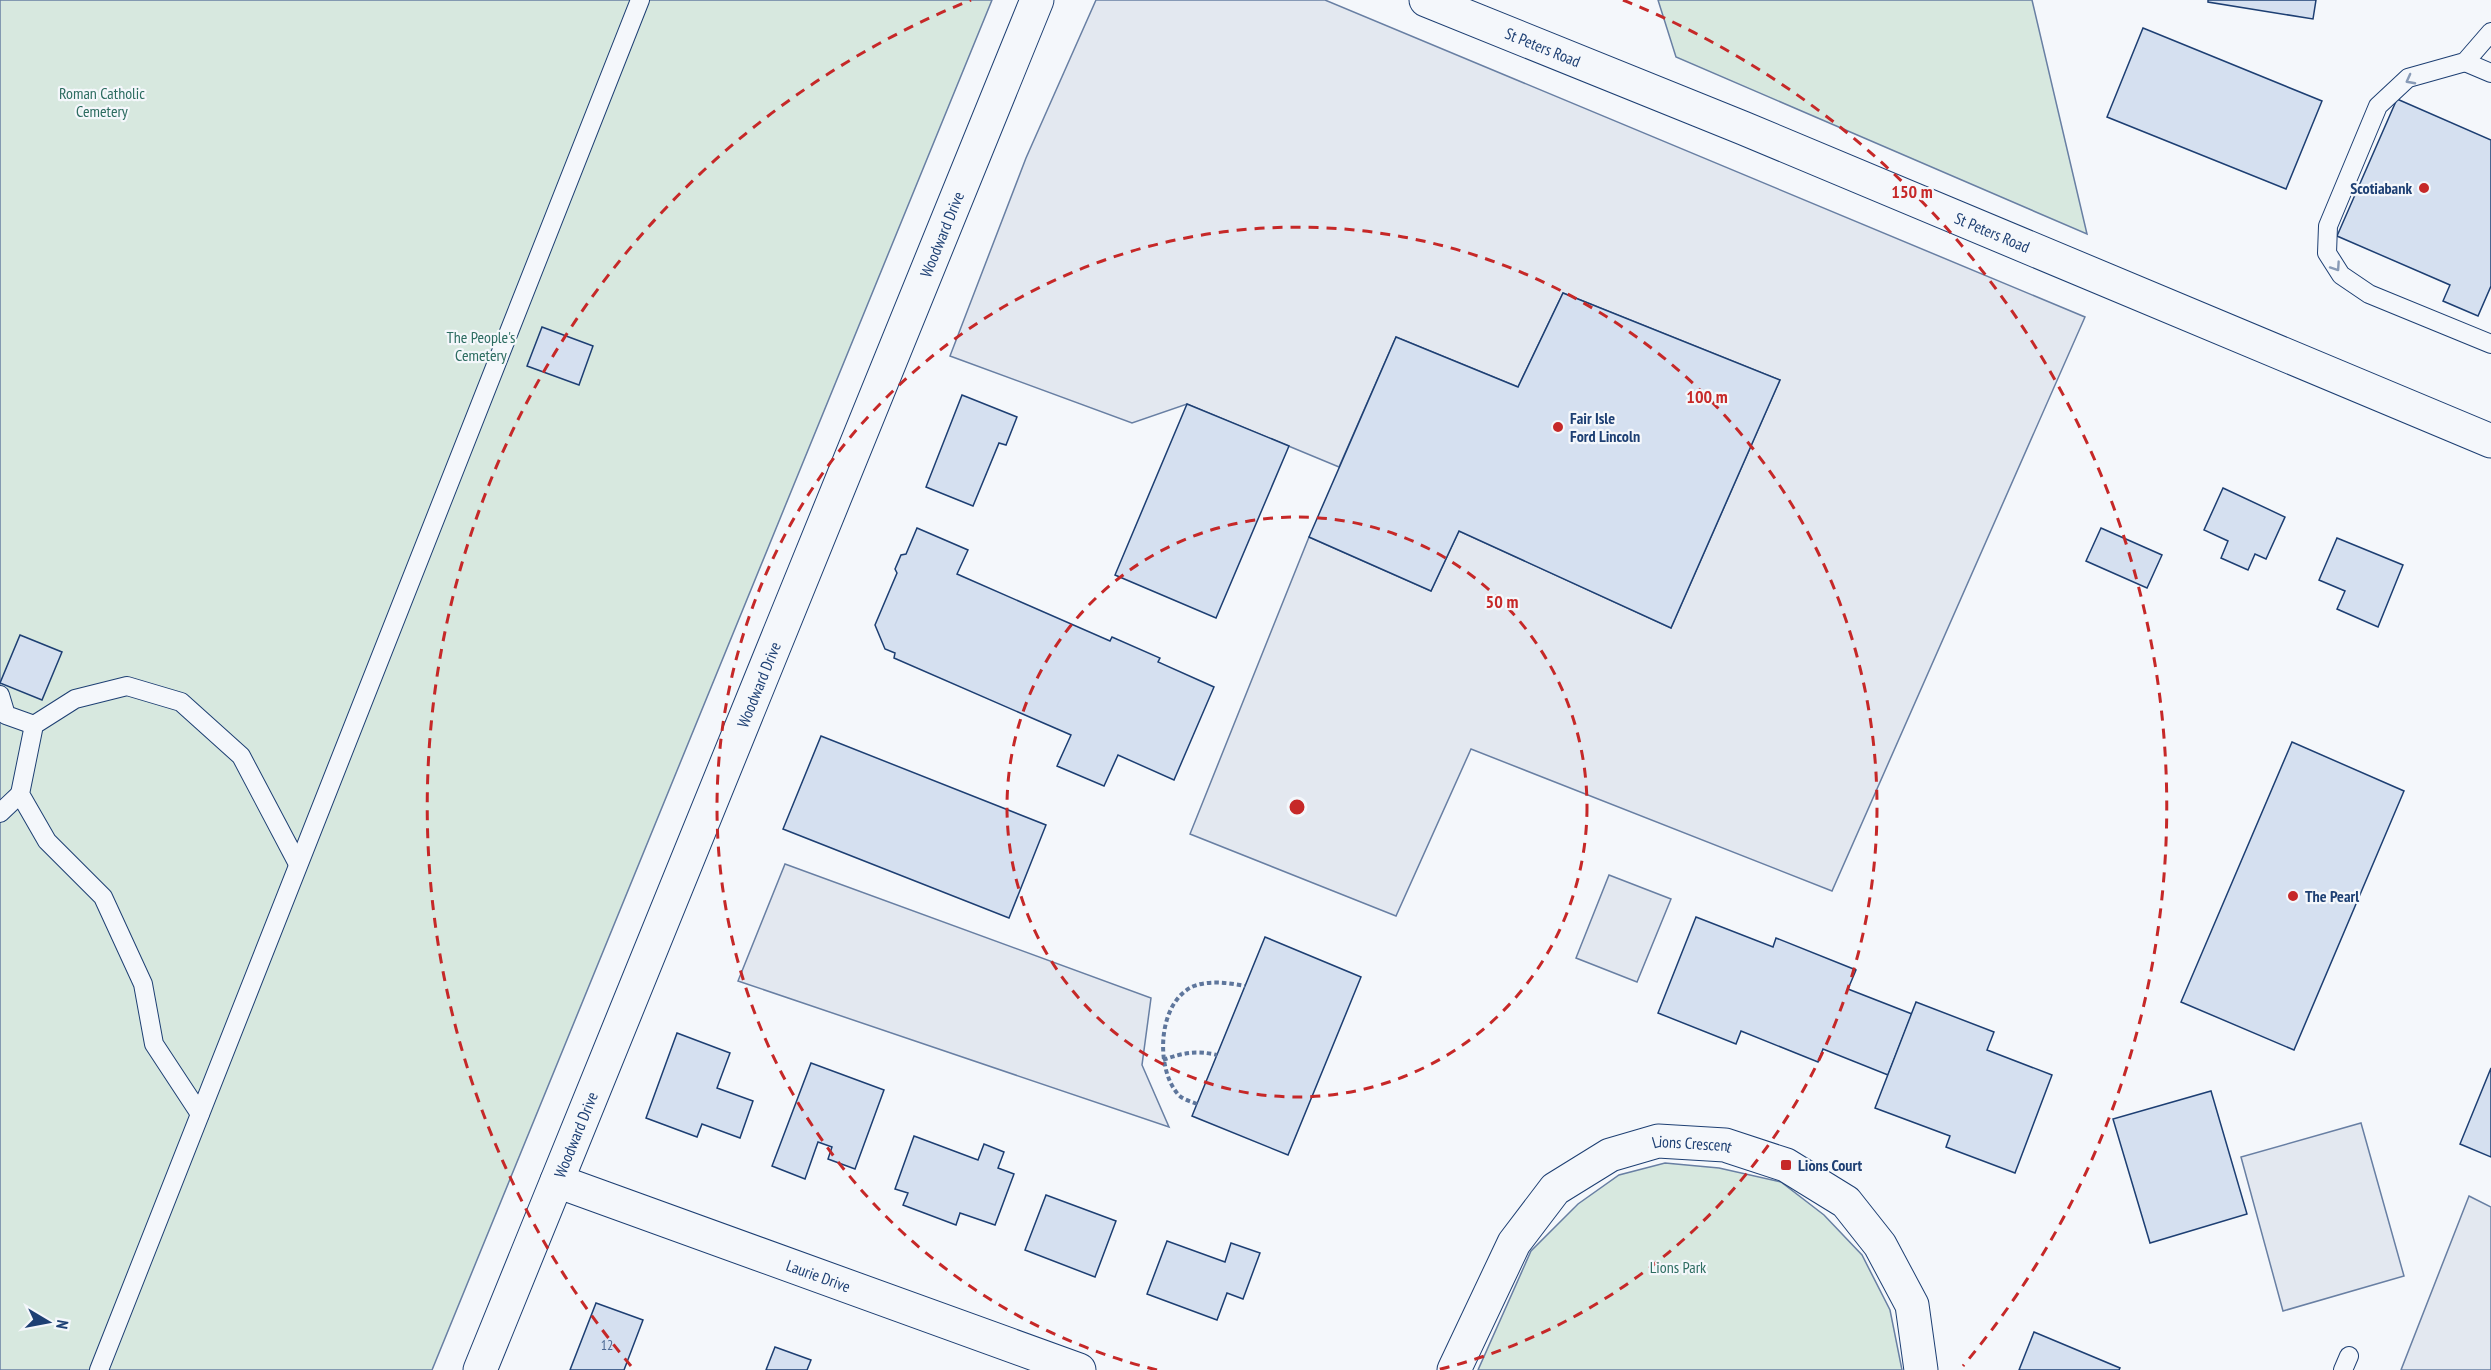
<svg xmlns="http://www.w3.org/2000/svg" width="2491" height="1370" viewBox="0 0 2491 1370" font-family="'PT Sans Narrow',sans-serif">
  <rect width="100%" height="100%" fill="#f4f7fb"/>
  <g fill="#d7e8df" stroke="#687fa3" stroke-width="1.5">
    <polygon points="0,0 992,0 432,1370 0,1370"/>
    <polygon points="1658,0 2032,0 2087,234 1676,57"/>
    <polygon points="1665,1163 1719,1168 1781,1182 1824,1215 1862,1255 1890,1310 1902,1370 1478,1370 1531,1251 1578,1204 1619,1175"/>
  </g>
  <g fill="#e3e8f0" stroke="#687fa3" stroke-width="1.5">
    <polygon points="1096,0 1325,0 2085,317 1832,891 1471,749 1396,916 1190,834 1309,537 1431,591 1459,531 1671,628 1780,380 1563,293 1518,387 1396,337 1339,467 1187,404 1132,423 950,356 1026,158"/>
    <polygon points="785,864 1151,998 1142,1065 1169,1127 738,981"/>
    <polygon points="1609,875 1671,899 1637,982 1576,958"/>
    <polygon points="2361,1123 2404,1276 2283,1311 2241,1157"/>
    <polygon points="2469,1196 2491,1207 2491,1370 2401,1370"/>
  </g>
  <g fill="#d5e0f0" stroke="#1d3f73" stroke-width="1.5">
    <polygon points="2208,0 2316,0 2313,19 2208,2"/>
    <polygon points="2143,28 2322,101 2286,189 2107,117"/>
    <polygon points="2397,99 2491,140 2491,286 2478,316 2443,301 2450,285 2337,236"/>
    <polygon points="1563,293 1780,380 1671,628 1459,531 1431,591 1309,537 1396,337 1518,387"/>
    <polygon points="542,327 593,346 579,385 527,366"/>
    <polygon points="962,395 1017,417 1006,445 999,443 973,506 926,487"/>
    <polygon points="1187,404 1289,446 1216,618 1115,575"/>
    <polygon points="2223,488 2285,517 2266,559 2255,554 2248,570 2221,558 2228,541 2204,530"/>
    <polygon points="917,528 968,550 957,574 1110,641 1112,637 1160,658 1158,662 1214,687 1174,780 1118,755 1104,786 1057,766 1071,735 894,658 895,653 885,649 875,625 897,573 895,569 901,555 906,554"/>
    <polygon points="2101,528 2162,555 2147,588 2086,561"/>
    <polygon points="2337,538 2403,565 2378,627 2337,609 2345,591 2319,580"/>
    <polygon points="20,635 62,652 42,700 0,683"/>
    <polygon points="821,736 1046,825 1009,918 783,829"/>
    <polygon points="2292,742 2404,791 2294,1050 2181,1002"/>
    <polygon points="1696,917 1773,947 1776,938 1856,970 1848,989 1912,1014 1888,1075 1823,1049 1818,1062 1741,1031 1736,1044 1658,1013"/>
    <polygon points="1265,937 1361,977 1288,1155 1192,1116"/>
    <polygon points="1916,1002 1994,1032 1987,1050 2052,1075 2015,1173 1946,1147 1950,1136 1875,1108"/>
    <polygon points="677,1033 730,1053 717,1088 753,1101 740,1138 702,1124 697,1137 646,1118"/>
    <polygon points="811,1063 884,1090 855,1169 828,1159 832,1147 818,1142 805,1179 772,1166"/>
    <polygon points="2491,1068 2491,1157 2460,1144"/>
    <polygon points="2211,1091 2247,1214 2150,1243 2113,1119"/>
    <polygon points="914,1136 978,1160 984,1144 1004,1152 998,1168 1014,1174 995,1225 960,1213 956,1225 903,1205 908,1193 895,1189"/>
    <polygon points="1046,1195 1116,1221 1095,1277 1025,1250"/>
    <polygon points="1167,1241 1225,1262 1231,1243 1260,1253 1243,1299 1227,1293 1217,1320 1147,1294"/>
    <polygon points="596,1303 643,1320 624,1370 570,1370"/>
    <polygon points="2034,1332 2120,1368 2119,1370 2019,1370"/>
    <polygon points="775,1347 811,1360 807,1370 766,1370"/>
  </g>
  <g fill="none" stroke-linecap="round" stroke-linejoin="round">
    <defs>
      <g id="lane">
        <polyline points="2491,32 2465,62 2408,78 2378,106 2328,226 2327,253 2341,275 2369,294 2491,344"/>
        <polyline points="2465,62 2491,73"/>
        <polyline points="0,695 6,715 34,725"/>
        <polyline points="0,813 20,794"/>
        <polyline points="200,1114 154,1044 143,984 103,897 47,841 20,794 34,725 75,699 127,686 181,702 241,756 298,864"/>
        <polyline points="99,1370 640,0"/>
        <polyline points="2343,1370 2349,1356"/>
      </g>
      <g id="street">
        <path id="s1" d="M557,1181l522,189"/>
        <path id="s2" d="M480,1370l557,-1370"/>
        <path id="s3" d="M1454,1370l60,-127 41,-54 55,-34 48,-14 67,4 61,20 60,37 34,43 32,60 9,65"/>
      </g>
      <g id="primary">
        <path id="s4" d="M1426,0l317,128 748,313"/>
      </g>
    </defs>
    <use href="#lane" stroke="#1d3f73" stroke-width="20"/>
    <use href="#street" stroke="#1d3f73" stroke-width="35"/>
    <use href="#primary" stroke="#1d3f73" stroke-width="35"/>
    <g stroke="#5e769c" stroke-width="4" stroke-dasharray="4.5 3" stroke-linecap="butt">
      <path d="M1163,1060c19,-7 33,-10 54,-5"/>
      <path d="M1197,1104c-7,-3 -16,-5 -20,-11 -22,-27 -19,-92 17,-107 16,-6 35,-3 51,0"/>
    </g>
    <use href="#lane" stroke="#f4f7fb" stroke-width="18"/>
    <use href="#street" stroke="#f4f7fb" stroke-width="33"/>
    <use href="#primary" stroke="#f4f7fb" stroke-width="33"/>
  </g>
  <defs><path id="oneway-chevron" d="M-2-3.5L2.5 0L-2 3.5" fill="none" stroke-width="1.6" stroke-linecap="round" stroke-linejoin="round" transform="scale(1.5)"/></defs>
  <g stroke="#889bb7">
    <use href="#oneway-chevron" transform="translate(2410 80) rotate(152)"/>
    <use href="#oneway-chevron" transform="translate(2336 267) rotate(56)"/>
  </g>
  <g fill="none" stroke="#c62828" stroke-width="3" stroke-dasharray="10 8">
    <circle cx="1297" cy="807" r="290"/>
    <path d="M1157 1370A580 580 0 1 1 1437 1370"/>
    <path d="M631 1366A870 870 0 0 1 971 0M1623 0A870 870 0 0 1 1963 1366"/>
  </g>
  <g fill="#c62828" stroke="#f4f7fb" stroke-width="2">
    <circle cx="2424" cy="188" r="6"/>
    <circle cx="1558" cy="427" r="6"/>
    <circle cx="2293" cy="896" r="6"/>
    <rect x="1780" y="1159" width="12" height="12" rx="3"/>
  </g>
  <g text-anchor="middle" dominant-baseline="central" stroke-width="4.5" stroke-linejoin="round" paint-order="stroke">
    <g font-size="14" fill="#4b6792">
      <text x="607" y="1345">12</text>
    </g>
    <g font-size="16" fill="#1d3f73" stroke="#f4f7fb">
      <text stroke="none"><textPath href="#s4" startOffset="126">St Peters Road</textPath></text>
      <text stroke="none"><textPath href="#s4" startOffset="612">St Peters Road</textPath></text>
      <text stroke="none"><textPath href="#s2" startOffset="1226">Woodward Drive</textPath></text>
      <text stroke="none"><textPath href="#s2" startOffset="740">Woodward Drive</textPath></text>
      <text stroke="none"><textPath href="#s2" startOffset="254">Woodward Drive</textPath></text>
      <text stroke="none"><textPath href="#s3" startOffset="357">Lions Crescent</textPath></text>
      <text stroke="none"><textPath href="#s1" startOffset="278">Laurie Drive</textPath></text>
    </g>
    <g font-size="16" fill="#2c6c60" stroke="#f4f7fb">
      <text x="102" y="93">Roman Catholic<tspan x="102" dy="18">Cemetery</tspan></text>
      <text x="481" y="337">The People's<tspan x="481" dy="18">Cemetery</tspan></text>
      <text x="1678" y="1267">Lions Park</text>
    </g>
    <g font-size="16" font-weight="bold" fill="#1d3f73" stroke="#f4f7fb" text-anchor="start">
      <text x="2412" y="188" text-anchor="end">Scotiabank</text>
      <text x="1570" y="418">Fair Isle<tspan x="1570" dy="18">Ford Lincoln</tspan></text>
      <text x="2305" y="896">The Pearl</text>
      <text x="1798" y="1165">Lions Court</text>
    </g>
  </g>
  <circle cx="1297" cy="807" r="9" fill="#c62828" stroke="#f4f7fb" stroke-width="3"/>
  <g font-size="18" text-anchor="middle" font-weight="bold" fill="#c62828" stroke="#f4f7fb" stroke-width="4.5" stroke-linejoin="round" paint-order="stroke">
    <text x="1912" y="198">150 m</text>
    <text x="1707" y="403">100 m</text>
    <text x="1502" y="608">50 m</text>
  </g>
  <g transform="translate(48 1322) rotate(100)" stroke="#f4f7fb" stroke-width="4.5" paint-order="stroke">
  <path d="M0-4.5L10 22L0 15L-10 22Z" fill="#1d3f73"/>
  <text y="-9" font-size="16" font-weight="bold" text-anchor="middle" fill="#1d3f73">N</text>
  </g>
</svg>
